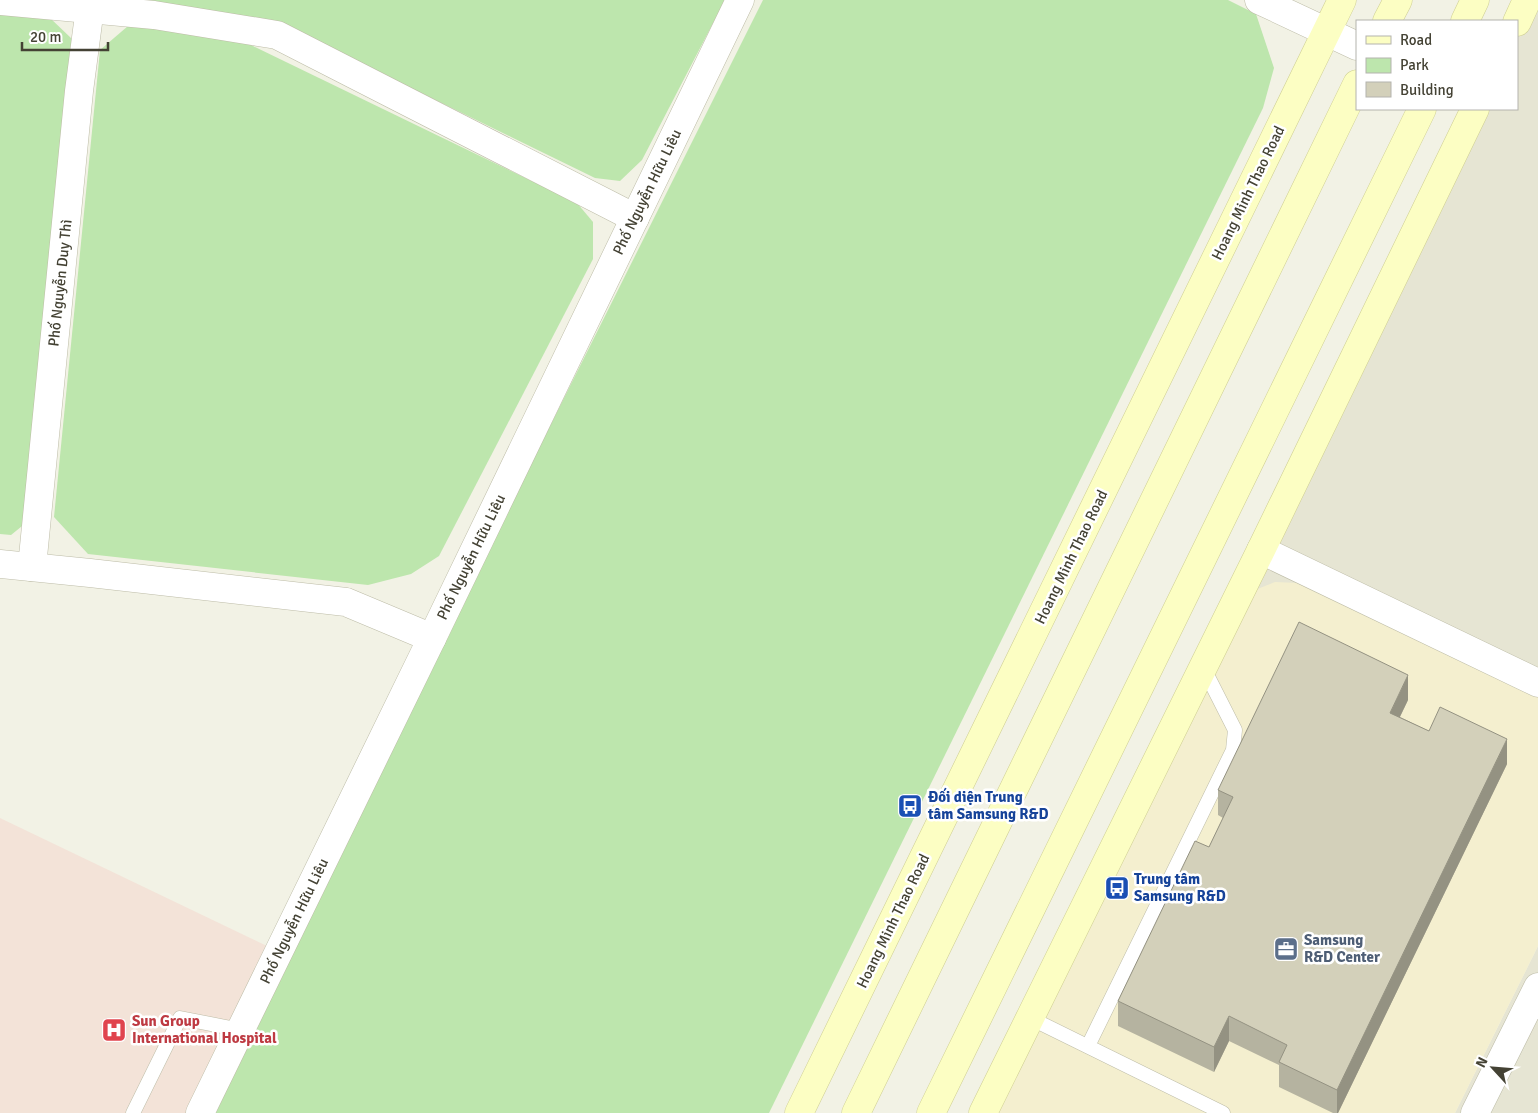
<svg xmlns="http://www.w3.org/2000/svg" width="1538" height="1113" viewBox="0 0 1538 1113" font-family="Signika,sans-serif">
  <rect width="100%" height="100%" fill="#f2f2e5"/>
  <g fill="#e6e5d3">
    <polygon points="1535,0 1538,0 1538,697 1372,616 1255,590 1482,109 1517,109 1517,38"/>
    <polygon points="1538,946 1538,1113 1455,1113"/>
  </g>
  <polygon fill="#f4efcf" points="1275,582 1298,583 1372,616 1538,697 1538,946 1455,1113 993,1113 1255,590"/>
  <polygon fill="#f3e3d8" points="0,818 269,947 187,1113 0,1113"/>
  <g fill="#bde6ad">
    <polygon points="130,0 725,0 642,160 620,181 595,178 272,20 133,5"/>
    <polygon points="763,0 1228,0 1256,14 1274,68 1263,108 769,1113 214,1113 426,674"/>
    <polygon points="0,13 49,17 72,39 32,518 11,535 0,534"/>
    <polygon points="128,26 198,33 249,44 577,203 593,222 593,259 439,556 411,574 368,585 88,554 54,517 100,50"/>
  </g>
  <g fill="none" stroke-linecap="round" stroke-linejoin="round">
    <defs>
      <g id="service">
        <polyline points="1030,1018 1223,1113"/>
        <polyline points="1088,1046 1233,750 1235,730 1203,667"/>
        <polyline points="133,1113 180,1018 241,1030"/>
      </g>
      <g id="minor">
        <polyline points="1259,0 1357,46"/>
        <polyline points="0,1 154,15 277,35 635,218"/>
        <polyline points="1261,550 1538,683"/>
        <polyline points="0,564 90,573 346,602 432,638"/>
        <polyline points="32,567 79,91 91,0"/>
        <polyline points="200,1113 432,638 740,0"/>
        <polyline points="1475,1113 1538,987"/>
      </g>
      <g id="secondary">
        <polyline points="1387,21 1398,0"/>
        <polyline points="1465,21 1475,0"/>
        <polyline points="1517,22 1527,0"/>
        <polyline points="799,1113 1342,0"/>
        <polyline points="856,1113 1357,84"/>
        <polyline points="931,1113 1422,109"/>
        <polyline points="983,1113 1261,550 1475,109"/>
      </g>
    </defs>
    <use href="#service" stroke="#bdbca7" stroke-width="15"/>
    <use href="#minor" stroke="#bdbca7" stroke-width="29"/>
    <use href="#secondary" stroke="#cece92" stroke-width="29"/>
    <use href="#service" stroke="#fff" stroke-width="14"/>
    <use href="#minor" stroke="#fff" stroke-width="28"/>
    <use href="#secondary" stroke="#fcfec3" stroke-width="28"/>
  </g>
  <polygon fill="#b5b3a0" points="1408,700 1400,717 1429,731 1507,764 1338,1113 1333,1113 1279,1087 1279,1065 1229,1041 1214,1072 1118,1026 1118,1001 1209,847 1223,818 1218,815 1218,790"/>
  <g fill="#949282">
    <polygon points="1408,675 1408,700 1390,737 1390,713"/>
    <polygon points="1507,739 1507,764 1338,1113 1337,1113 1337,1090"/>
    <polygon points="1229,1016 1229,1041 1214,1072 1214,1047"/>
  </g>
  <polygon fill="#d3d0ba" stroke="#949282" points="1299,622 1408,675 1390,713 1429,731 1440,707 1507,739 1337,1090 1279,1062 1287,1045 1229,1016 1214,1047 1118,1001 1195,841 1209,847 1233,797 1218,790"/>
  <defs>
    <symbol id="bus-square" viewBox="-11 -11 22 22"><rect x="-9" y="-9" width="18" height="18" rx="4" fill="#1a4fb4" stroke="#fff"/><path d="M-5-6H5V4H4V6H2V4H-2V6H-4V4H-5ZM-3.5-4V0h7V-4ZM-3.5 1.2v1.5H-2V1.2ZM2 1.2v1.5H3.5V1.2Z" fill="#fff"/></symbol>
    <symbol id="office-square" viewBox="-11 -11 22 22"><rect x="-9" y="-9" width="18" height="18" rx="4" fill="#5c6f8a" stroke="#fff"/><path d="M-6-3h4V-5.5h4V-3h4V5H-6ZM-1-4.5V-3h2v-1.5ZM-6 0V1H6V0Z" fill="#fff"/></symbol>
    <symbol id="hospital-square" viewBox="-11 -11 22 22"><rect x="-9" y="-9" width="18" height="18" rx="4" fill="#e0444e" stroke="#fff"/><path d="M-5-5h3v3.5h4V-5h3V5h-3V1.5h-4V5h-3Z" fill="#fff"/></symbol>
  </defs>
  <g fill-rule="evenodd">
    <use href="#bus-square" x="896" y="792" width="28" height="28"/>
    <use href="#bus-square" x="1103" y="874" width="28" height="28"/>
    <use href="#office-square" x="1272" y="935" width="28" height="28"/>
    <use href="#hospital-square" x="100" y="1016" width="28" height="28"/>
  </g>
  <g text-anchor="middle" dominant-baseline="central" stroke-width="5" stroke-linejoin="round" paint-order="stroke">
    <g font-size="15" fill="#444234" stroke="#fff">
      <text transform="translate(647 192) rotate(-64)">Phố Nguyễn Hữu Liêu</text>
      <text transform="translate(1248 193) rotate(-64)">Hoang Minh Thao Road</text>
      <text transform="translate(60 283) rotate(-84)">Phố Nguyễn Duy Thì</text>
      <text transform="translate(471 557) rotate(-64)">Phố Nguyễn Hữu Liêu</text>
      <text transform="translate(1071 557) rotate(-64)">Hoang Minh Thao Road</text>
      <text transform="translate(294 921) rotate(-64)">Phố Nguyễn Hữu Liêu</text>
      <text transform="translate(893 921) rotate(-64)">Hoang Minh Thao Road</text>
    </g>
    <g font-size="15" font-weight="bold" fill="#164399" stroke="#fff" text-anchor="start">
      <text x="928" y="797">Đối diện Trung<tspan x="928" dy="17">tâm Samsung R&amp;D</tspan></text>
      <text x="1134" y="879">Trung tâm<tspan x="1134" dy="17">Samsung R&amp;D</tspan></text>
    </g>
    <g font-size="15" font-weight="bold" fill="#4e5e75" stroke="#fff" text-anchor="start">
      <text x="1304" y="940">Samsung<tspan x="1304" dy="17">R&amp;D Center</tspan></text>
    </g>
    <g font-size="15" font-weight="bold" fill="#be3a42" stroke="#fff" text-anchor="start">
      <text x="132" y="1021">Sun Group<tspan x="132" dy="17">International Hospital</tspan></text>
    </g>
  </g>
  <rect x="1356" y="20" width="162" height="90" fill="#ffffff" stroke="#b4b3ae"/>
  <rect x="1366" y="36" width="25" height="8" fill="#fcfec3" stroke="#b4b3ae"/>
  <text x="1400" y="45" font-size="15" fill="#444234">Road</text>
  <rect x="1366" y="58" width="25" height="15" fill="#bde6ad" stroke="#b4b3ae"/>
  <text x="1400" y="70" font-size="15" fill="#444234">Park</text>
  <rect x="1366" y="82" width="25" height="15" fill="#d3d0ba" stroke="#b4b3ae"/>
  <text x="1400" y="95" font-size="15" fill="#444234">Building</text>
  <g transform="translate(1493 1068) rotate(296)" stroke="#ffffff" stroke-width="4" paint-order="stroke">
  <path d="M0-4L9 19L0 12L-9 19Z" fill="#444234"/>
  <text y="-8" font-size="14" font-weight="bold" text-anchor="middle" fill="#444234">N</text>
  </g>
  <path d="M22 42v8h86v-8" fill="none" stroke="#444234" stroke-width="2.5"/>
  <text x="30" y="42" font-size="15" fill="#444234" stroke="#ffffff" stroke-width="4" paint-order="stroke">20 m</text>
</svg>
